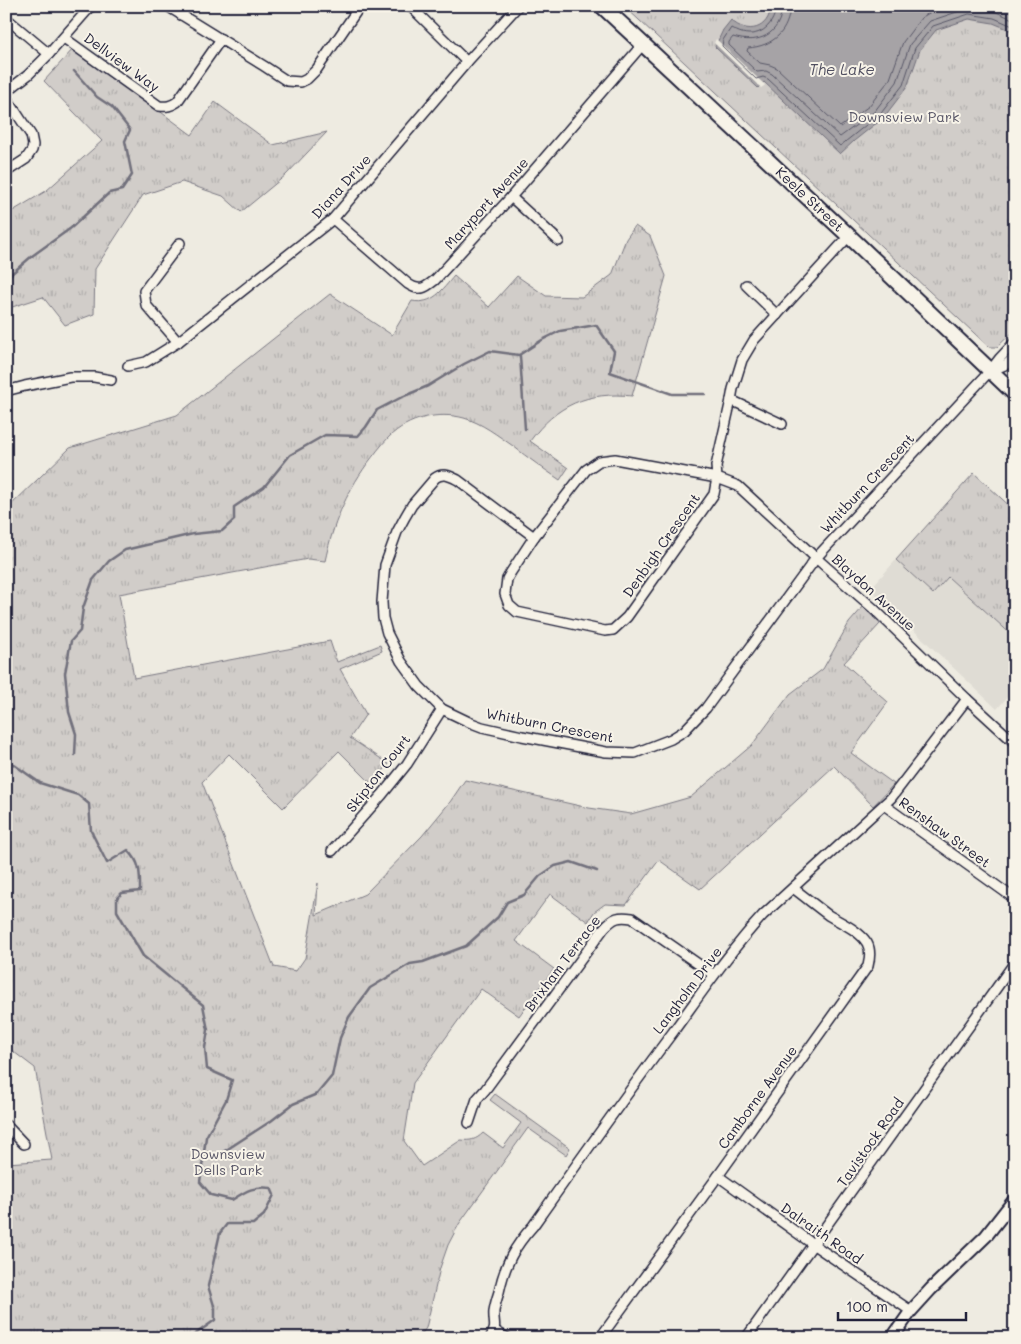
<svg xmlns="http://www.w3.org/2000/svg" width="1021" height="1344" viewBox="0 0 1021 1344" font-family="Mali,sans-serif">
  <defs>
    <pattern id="park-tufts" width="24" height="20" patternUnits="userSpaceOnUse" patternTransform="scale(1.25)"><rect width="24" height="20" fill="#d1cdc9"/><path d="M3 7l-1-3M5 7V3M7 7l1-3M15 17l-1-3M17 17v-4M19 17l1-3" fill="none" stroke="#b3b0ae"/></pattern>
  </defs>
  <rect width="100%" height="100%" fill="#eeebe1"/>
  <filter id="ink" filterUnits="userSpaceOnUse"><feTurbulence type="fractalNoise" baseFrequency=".02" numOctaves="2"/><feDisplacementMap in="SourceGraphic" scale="10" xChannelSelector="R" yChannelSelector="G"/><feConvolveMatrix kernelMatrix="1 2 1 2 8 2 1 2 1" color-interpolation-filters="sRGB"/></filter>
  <g filter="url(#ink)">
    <polygon fill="#dfdcd4" points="896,560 933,594 948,577 1015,638 1015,688 997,709 870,589"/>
    <g fill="url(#park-tufts)" stroke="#7a7882">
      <polygon points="624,6 1015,6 1015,330 997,347 989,347"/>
      <polygon points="74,48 192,135 215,102 273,145 327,132 286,175 241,212 223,196 182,182 143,195 95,269 94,314 65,325 43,297 6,309 6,215 46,191 102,141 44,81"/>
      <path d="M635,226l15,10 16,40 -34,120c-44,-5 -76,9 -102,45l38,27 -8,12c-16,-11 -32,-22 -47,-34 -16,-11 -31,-23 -49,-28 -26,-7 -56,0 -75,19 -8,8 -15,18 -22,27 -22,31 -34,60 -42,97l-17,-2 -189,35 15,84 196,-37 7,21 43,-17 2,6 -42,18 26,45 -16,24 39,26 -17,20 -33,-33 -56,57 -54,-54 -27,28 72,185 22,4 9,-13 13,-75 -2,32 49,-21 57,-58 28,-34 15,-22 124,28 42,6 60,-17 61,-52 38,-51 33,-25 26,-46 14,-16 17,17 -36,39 44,39 -37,51 43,31 -21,22 -39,-40 -134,123 -41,-29 -33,45 -21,-1 -11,8 -6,10 -38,-28 -34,47 38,28 -35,47 -38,-27 -68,94 -9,58 18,25 39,-26c9,1 15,0 22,-7l20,15 18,-25 -31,-23 5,-6 75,54 -4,7 -38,-27 -69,96 -11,21 -8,23 -14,60 -7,10h-413v-175l46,-3 -17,-92 -29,-22v-539h3l61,-59 107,-33 153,-121 62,41 20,-34c21,4 30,-11 42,-25l35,31 28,-31 29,20 36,1 30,-22 14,-36z"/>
      <polygon points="974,473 1015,511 1015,638 948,577 933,594 896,560"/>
    </g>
    <path fill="#a6a3a6" stroke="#716f7b" d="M771,6h244v26l-22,-9 -24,-4 -33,11 -16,20 -13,37 -26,34 -7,4 -20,16 -14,13 -76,-72 -6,6 -43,-41 8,-17 8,-10c16,15 38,10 40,-14z"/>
    <polygon fill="#eeebe1" points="716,39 765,85 764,86 761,88 714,43"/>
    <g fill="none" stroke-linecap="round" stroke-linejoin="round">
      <g stroke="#575666" stroke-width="1">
        <path d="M776,6c-1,18 -15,32 -34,27 -4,-1 -7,-3 -11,-5l-8,12 -1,6 34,33 7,-2 5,2 72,67 31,-25 7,-4 25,-32 12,-37 18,-22 36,-12 25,4 21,9"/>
        <path d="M782,6c-1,29 -24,39 -49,31l-4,5v3l28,27 9,-1 6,3 68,63 34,-25 23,-30 13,-38 20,-23 39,-13 27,4 19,8"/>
        <path d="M790,6c-1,26 -17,40 -42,42l-1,3 13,12 10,2 7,3 63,59 29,-21 21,-27 13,-37 18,-24 8,-5 19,-7"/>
      </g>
      <g stroke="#716f7b" stroke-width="2.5">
        <polyline points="6,277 10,275 32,256 71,228 109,193 122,190 132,175 125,141 130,130 112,107 97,97 74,71"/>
        <polyline points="520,356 525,429"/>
        <polyline points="75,755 76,734 69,712 65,673 71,641 80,631 83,608 93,580 109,561 125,550 193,534 222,531 234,520 234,507 264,487 290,455 325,435 358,436 366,427 377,410 402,397 428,386 464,364 490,351 519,355 542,340 560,331 596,325 614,351 610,372 672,394 705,394"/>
        <path d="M6,759l34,24 38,12 11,9 2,27 16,32 21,-13c13,13 12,24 12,41l-18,2 -5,5v13l26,45 60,49 5,25 -3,18 2,21 25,11 -6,20 -20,37 -6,45 11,13 21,5c14,-9 21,-14 39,-12l3,7 -10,20 -11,9h-26l-7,9 -12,53 7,23v11l-25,18"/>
        <polyline points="204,1152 220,1154 271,1121 293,1104 317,1094 332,1076 340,1038 349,1017 370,988 410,964 423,962 466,946 498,917 507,902 524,895 540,876 555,866 571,862 597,871"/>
      </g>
      <defs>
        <g id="minor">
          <polyline points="167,6 264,66 287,81 301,82 307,79 317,69 360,6"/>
          <polyline points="410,6 467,62"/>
          <polyline points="181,15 187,6"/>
          <polyline points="6,18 49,54"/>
          <path d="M64,38l95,68c8,1 12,0 18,-4l44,-63"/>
          <polyline points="6,92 28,75 49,54 91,6"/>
          <polyline points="6,97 31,135 33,145 32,150 26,159 6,172"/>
          <polyline points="511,197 559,241"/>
          <path d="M333,219l75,65c12,8 17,4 27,-4l76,-83 132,-153"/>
          <polyline points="849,236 754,340 742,360 733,389 731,400 716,466 717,478 714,494 627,617 613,630 605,631 517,612 509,605 505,594 507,579 511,572 534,537 586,470 599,461 615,459 717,478 738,486 816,558 874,609 967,699 1015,743"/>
          <polyline points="746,285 777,315"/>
          <polyline points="178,342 146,305 144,291 180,243"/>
          <polyline points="128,366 146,362 178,342 333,219 467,62 518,6"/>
          <polyline points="990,371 1007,364 1015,357"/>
          <polyline points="6,391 25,386 70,377 94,377 111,380"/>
          <polyline points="731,400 782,424"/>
          <path d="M534,537l-76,-57c-8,-4 -15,-8 -23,-2l-23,27 -7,12 -8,15 -12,33 -3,37 1,16 4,15 14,28 18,25 23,23 27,13 13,5 40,9 84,16 29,1 36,-14 13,-8 22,-23 110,-150 174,-187 10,-13 15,-16"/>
          <polyline points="884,805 1015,899"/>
          <polyline points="332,851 382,795 407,764 442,709"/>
          <path d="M469,1123l8,-24 8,-9 119,-162c10,-11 15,-12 28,-10l82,57"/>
          <polyline points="6,1125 24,1144"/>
          <polyline points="718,1176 814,1245 911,1311"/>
          <polyline points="1006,1210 1015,1217"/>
          <polyline points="495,1331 507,1338"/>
          <path d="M490,1338c8,-12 3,-14 4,-27 1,-6 3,-13 5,-19 6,-28 15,-45 34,-66 46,-65 92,-130 140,-194 29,-40 57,-81 90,-117l128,-117 76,-99"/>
          <path d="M600,1338l118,-162 150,-210c2,-8 3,-16 -1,-23 -7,-12 -27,-21 -39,-28 -12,-9 -23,-18 -35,-27"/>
          <polyline points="746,1338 1015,962"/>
        </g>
        <polyline id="tertiary" points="892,1338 911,1311 931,1289 986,1236 1015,1199"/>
        <polyline id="secondary" points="602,6 849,236 1015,394"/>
      </defs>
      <use href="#minor" stroke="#22223b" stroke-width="12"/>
      <use href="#tertiary" stroke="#22223b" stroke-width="15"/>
      <use href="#secondary" stroke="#22223b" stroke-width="18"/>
      <use href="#minor" stroke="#f7f3e8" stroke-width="9"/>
      <use href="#tertiary" stroke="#f7f3e8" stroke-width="11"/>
      <use href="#secondary" stroke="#f7f3e8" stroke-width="14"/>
    </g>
  </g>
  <g text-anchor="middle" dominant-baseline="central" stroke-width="4" stroke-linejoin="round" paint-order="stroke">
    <g font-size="14" fill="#22223b" stroke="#f7f3e8">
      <text transform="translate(122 62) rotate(36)">Dellview Way</text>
      <text transform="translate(341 186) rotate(-48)">Diana Drive</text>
      <text transform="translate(810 199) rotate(43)">Keele Street</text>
      <text transform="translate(486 203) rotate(-48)">Maryport Avenue</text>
      <text transform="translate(867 483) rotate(-47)">Whitburn Crescent</text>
      <text transform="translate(661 545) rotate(-55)">Denbigh Crescent</text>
      <text transform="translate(874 592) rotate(42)">Blaydon Avenue</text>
      <text transform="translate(550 725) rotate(11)">Whitburn Crescent</text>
      <text transform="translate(378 773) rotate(-52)">Skipton Court</text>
      <text transform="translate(945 832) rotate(36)">Renshaw Street</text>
      <text transform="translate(562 963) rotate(-53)">Brixham Terrace</text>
      <text transform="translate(687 990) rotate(-53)">Langholm Drive</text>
      <text transform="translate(757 1097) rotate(-54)">Camborne Avenue</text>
      <text transform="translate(870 1142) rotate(-55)">Tavistock Road</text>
      <text transform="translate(822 1233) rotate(35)">Dalraith Road</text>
    </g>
    <g font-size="14" fill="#575566" stroke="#f7f3e8">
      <text x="904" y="116">Downsview Park</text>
      <text x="228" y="1153">Downsview<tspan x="228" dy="16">Dells Park</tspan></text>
    </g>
    <g font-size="15" font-style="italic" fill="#504f60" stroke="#f7f3e8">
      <text x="842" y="69">The Lake</text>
    </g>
  </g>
  <rect width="1021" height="1344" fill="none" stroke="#f7f3e8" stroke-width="25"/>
  <rect x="12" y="12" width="996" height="1319" fill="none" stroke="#22223b" stroke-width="2" filter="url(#ink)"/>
  <path d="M838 1312v8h128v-8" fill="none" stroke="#22223b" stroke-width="2.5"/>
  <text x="846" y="1312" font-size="15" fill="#22223b" stroke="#f7f3e8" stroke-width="4" paint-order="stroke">100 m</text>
</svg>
